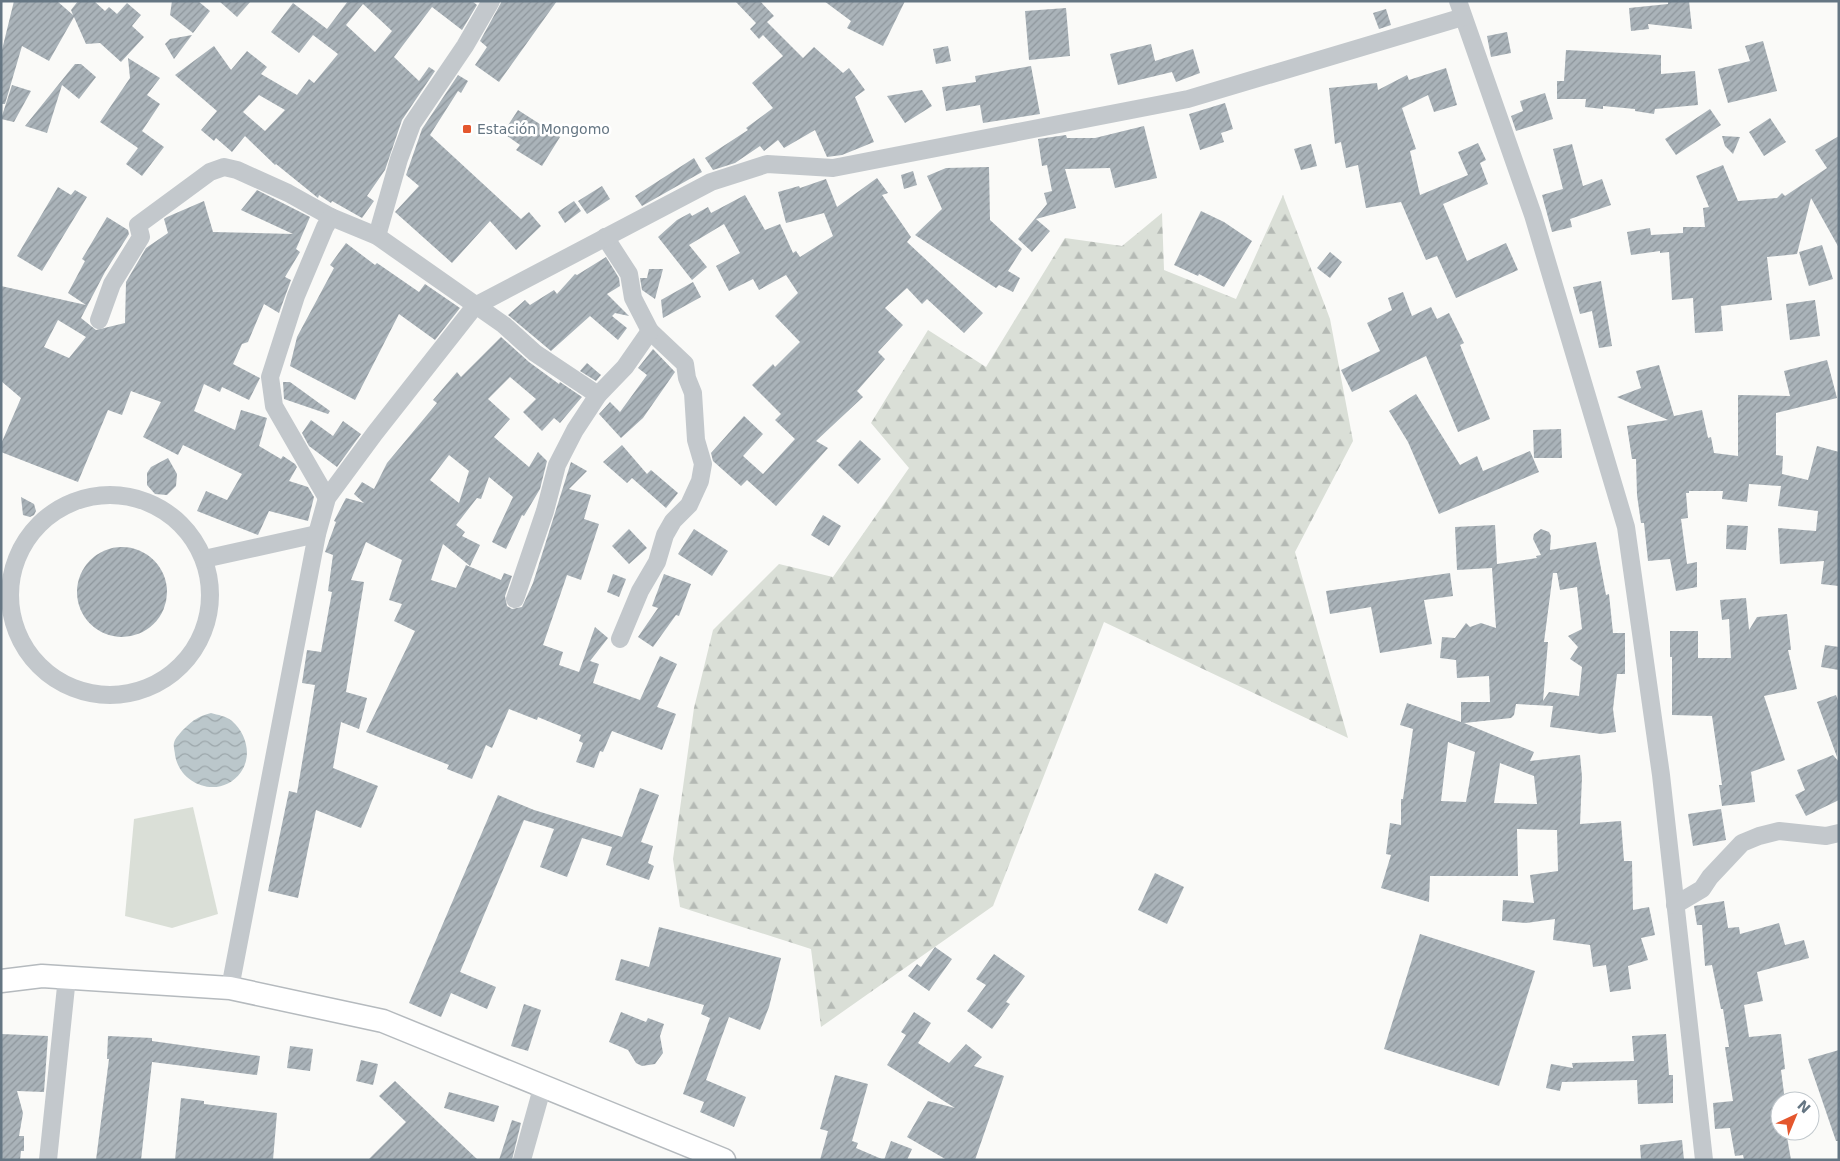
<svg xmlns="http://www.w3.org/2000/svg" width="1840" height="1161" viewBox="0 0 1840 1161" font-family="'DejaVu Sans',sans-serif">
  <defs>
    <pattern id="forest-firs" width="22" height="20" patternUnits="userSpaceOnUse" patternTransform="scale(1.25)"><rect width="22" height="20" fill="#dadfd7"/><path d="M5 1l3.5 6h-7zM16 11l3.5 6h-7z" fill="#b4b9b4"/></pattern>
    <pattern id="water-waves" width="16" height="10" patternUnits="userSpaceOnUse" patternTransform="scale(1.25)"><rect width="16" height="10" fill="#bbc7cb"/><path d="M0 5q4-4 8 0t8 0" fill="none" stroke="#9ca6aa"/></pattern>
    <pattern id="building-hatch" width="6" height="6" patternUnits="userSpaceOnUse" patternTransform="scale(1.25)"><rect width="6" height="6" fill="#aab3b9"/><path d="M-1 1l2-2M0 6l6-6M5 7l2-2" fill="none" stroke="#8e969c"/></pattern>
  </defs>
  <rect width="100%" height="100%" fill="#fafaf8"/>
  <polygon fill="url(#forest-firs)" points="1283,195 1330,319 1353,441 1295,552 1348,738 1104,622 993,906 821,1027 811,949 680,907 673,859 694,708 713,630 779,564 833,577 909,468 871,423 928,330 986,367 1065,238 1122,246 1162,213 1164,270 1236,299"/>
  <polygon fill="#dadfd7" points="193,807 218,914 172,928 125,916 134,819"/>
  <path fill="url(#water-waves)" d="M211,713c7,2 15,3 21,8 15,13 20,35 9,51 -20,28 -61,14 -66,-17 0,-3 -2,-9 -1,-12 1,-5 7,-11 11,-15 8,-8 14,-12 26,-15z"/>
  <g fill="url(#building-hatch)" fill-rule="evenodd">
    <polygon points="14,1 57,1 73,15 71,10 78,1 94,1 105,11 109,7 117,14 127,3 141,15 132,26 144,37 121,62 100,43 86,44 74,17 49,61 22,46 5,104 1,104 1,54"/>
    <polygon points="172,1 198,1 210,11 193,33 170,15"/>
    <polygon points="219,1 251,1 237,17"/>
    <path d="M348,1h124l5,4 -15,25 -30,-23 -38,50 25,24 10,-14 6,4 -33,49 -17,50 -18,26 7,5 -12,17 -30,-17 -1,2 -12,-8 -1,3 -42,-34 -1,1 -30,-29 -13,16 -16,-14 -2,3 -13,-11 16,-19 -42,-36 39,-29 17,24 16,-19 20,16 -6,7 36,21 12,-16 5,4 24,-29 -25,-19 -14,18 -28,-21 22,-29 34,26zM363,4l29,27 -17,21 -29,-27zM259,95l26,15 -20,21 -22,-19z"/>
    <polygon points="502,1 557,1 499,82 475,65 487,47 480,41"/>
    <polygon points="735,1 760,1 774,16 767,22 803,58 814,47 843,73 849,68 865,90 855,97 874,142 842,155 827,157 815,130 784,148 778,140 764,151 760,146 735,163 713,170 705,158 748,130 746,128 773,108 752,83 783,56 763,35 759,39 750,29 756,23"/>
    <polygon points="824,1 905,1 883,46 847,28 851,21"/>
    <polygon points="1668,1 1689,1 1692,29 1648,24 1649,29 1631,31 1629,8 1668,4"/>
    <polygon points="1066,8 1070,56 1029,60 1025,11"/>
    <polygon points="1386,9 1391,25 1379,29 1373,13"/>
    <polygon points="1507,32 1511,53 1491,57 1487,36"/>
    <polygon points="192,35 174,59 165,44 170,39"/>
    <polygon points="1763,41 1777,91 1728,103 1718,69 1750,61 1745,46"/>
    <polygon points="1151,44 1155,61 1193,49 1200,73 1176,82 1172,72 1118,85 1110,54"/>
    <polygon points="948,46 951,61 936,64 933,49"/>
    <polygon points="1566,50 1661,55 1661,74 1695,71 1698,105 1655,109 1654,114 1635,111 1635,109 1603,106 1603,109 1585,107 1586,99 1557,99 1557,81 1564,81"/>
    <polygon points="128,58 160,78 147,95 160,104 142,131 164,147 142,176 126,164 138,148 100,122 130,78"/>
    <polygon points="75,64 81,64 96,77 79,99 62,85 47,133 25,126"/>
    <polygon points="1031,66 1040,114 983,123 980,105 946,111 942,87 976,82 975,76"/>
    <polygon points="1446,68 1457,105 1434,112 1428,95 1402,108 1416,149 1410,151 1420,195 1468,175 1458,152 1478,143 1486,160 1480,163 1488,184 1443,204 1467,261 1506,243 1518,270 1456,298 1437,256 1426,260 1401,202 1366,208 1358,165 1346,168 1341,142 1335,144 1329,88 1377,83 1378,90 1407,75 1409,80"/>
    <polygon points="458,75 468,81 461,93 458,91 430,135 521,219 529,212 541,226 516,250 490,221 452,263 395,212 419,186 406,175 422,129"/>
    <polygon points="12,85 31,91 14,122 1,119"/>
    <polygon points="922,90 932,106 905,123 887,96"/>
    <polygon points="1545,93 1553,119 1516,131 1511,116 1523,111 1520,101"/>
    <polygon points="1225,103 1233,129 1221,133 1224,142 1200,150 1189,114"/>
    <polygon points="1710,109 1721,125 1676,155 1665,139"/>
    <polygon points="518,110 560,137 542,166 516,150 520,145 503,133"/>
    <polygon points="1770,118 1786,142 1764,156 1749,132"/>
    <polygon points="1144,126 1157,178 1115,188 1110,168 1065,169 1076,208 1036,219 1050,231 1032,252 1018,239 1047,204 1044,193 1052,191 1047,165 1042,166 1038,139 1066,135 1067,138 1095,138"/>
    <polygon points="1722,136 1740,137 1733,154 1725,146"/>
    <polygon points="1839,136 1839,248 1811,198 1797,254 1767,257 1772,300 1721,306 1723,331 1695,333 1693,298 1672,300 1669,252 1660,253 1660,251 1631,255 1627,232 1650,228 1651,235 1683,233 1683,227 1705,227 1703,208 1709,207 1696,176 1723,165 1738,201 1777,198 1782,193 1785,196 1827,168 1815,150"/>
    <polygon points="1311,144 1317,166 1301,170 1294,149"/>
    <polygon points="1572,144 1583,186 1602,179 1611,205 1570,219 1572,227 1552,232 1542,195 1563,189 1553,149"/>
    <polygon points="694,158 702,172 642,206 635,196"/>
    <polygon points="989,167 990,220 1022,249 1008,271 1020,278 1013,292 999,285 996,288 915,235 942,209 927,176 946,168"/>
    <polygon points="913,171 917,185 904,189 901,175"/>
    <polygon points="877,178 888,193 882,195 911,237 907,242 983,313 964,333 927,299 922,304 907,288 885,308 903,325 878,352 885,359 857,391 863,397 816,441 828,448 776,506 747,480 741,486 713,461 711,453 744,416 763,434 743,456 763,474 795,439 775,420 781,414 752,385 773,364 775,367 800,342 775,316 798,293 786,275 759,290 753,279 729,291 716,266 740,253 724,224 689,245 707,267 692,280 658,237 677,220 690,213 692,216 708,207 711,213 745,195 765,230 780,224 793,253 796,251 800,257 833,236 824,213 786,223 778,192 799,186 800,188 826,179 837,207"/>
    <polygon points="602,186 610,199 587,214 578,201"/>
    <polygon points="58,187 71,195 75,190 87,197 42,271 17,256"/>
    <path d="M257,190l53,27 -14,32 4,3 -15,25 6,3 -12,33 -15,-9 -16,38 -6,2 -9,20 27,14 -11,22 -27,-13 -2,5 -16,-8 -10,27 41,19 6,-20 26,8 -8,28 22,13 2,-3 12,8 2,3 -8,14 19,6 6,10 -6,24 -39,-10 -11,24 -61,-24 9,-20 21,9 15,-26 -59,-29 -5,10 -35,-18 18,-35 -30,-11 -9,24 -14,-5 -30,72 -77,-30v-8l20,-46 -20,-17v-95l85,19 -18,-12 17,-32 -3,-2 25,-42 21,13 1,4 -24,38 -24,46 15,12 29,-7 1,-41 20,-34 22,-15 -4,-14 3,-2 37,-16 9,31 80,2 -52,-24zM58,320l28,17 -17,21 -25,-11z"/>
    <polygon points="574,201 581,211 565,223 558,212"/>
    <polygon points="1201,211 1224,222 1252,241 1224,287 1199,274 1198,276 1174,265"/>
    <polygon points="346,243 375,265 377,263 419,292 425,284 460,308 435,340 399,314 355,400 290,366 297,337 334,268 330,265"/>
    <polygon points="1822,245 1833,279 1809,286 1799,252"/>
    <polygon points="1330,252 1342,262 1330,278 1317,268"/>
    <polygon points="606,257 619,278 620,286 607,294 629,316 615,313 612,316 627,328 618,340 590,316 551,351 508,315 525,300 530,305 554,290 557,294 575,274 577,275"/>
    <polygon points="649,269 663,269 655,299 642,290 640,278 647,278"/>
    <polygon points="1601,281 1612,346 1599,348 1592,311 1580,314 1573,287"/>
    <polygon points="693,282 701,297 663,318 661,300"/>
    <polygon points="1403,292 1412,316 1431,307 1437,319 1449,313 1464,343 1460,345 1490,419 1458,432 1426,356 1352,392 1341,370 1380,351 1367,323 1392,310 1388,298"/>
    <polygon points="1815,300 1820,336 1790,340 1786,304"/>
    <path d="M501,337l28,25 30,22 1,-2 22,15 -22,26 -6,-5 -12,13 -19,-19 13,-13 -26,-22 -22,22 22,20 -16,18 35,30 9,-15 9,9 -7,28 -16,27 -2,-1 -16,34 -14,-7 21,-45 -24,-20 -8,22 -4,-1 -21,27 9,7 -3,4 18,9 -10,21 -27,-22 -12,36 25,8 10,-23 35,15 3,-7 8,3 -7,20 2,10 5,3 10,-2 11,-24 38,-121 16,9 -18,18 22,6 -7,24 15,5 -18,56 -14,-5 -24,70 20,7 -4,13 20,7 16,-45 13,11 -18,23 9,3 -6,19 47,17 20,-44 17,8 -20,43 19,7 -14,36 -50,-19 -9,21 -3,-1 -6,17 -18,-6 7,-19 -4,-2 2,-6 -43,-18 -1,3 -28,-11 -17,39 -6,-3 -14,34 -25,-10 2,-4 -83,-33 49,-101 -21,-10 8,-17 -13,-4 13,-40 -36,-18 -15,38 13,2 -18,110 21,6 -8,31 -18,-7 -8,46 45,18 -17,42 -45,-18 -18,88 -30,-7 21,-100 8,2 18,-108 -13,-2 5,-33 14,2 11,-60 -4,-1 5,-36 -8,-3 11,-30 -2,-1 12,-23 18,5 -10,-9 8,-12 12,7 13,-26 50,-60 -4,-3 24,-28 4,5zM449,455l20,16 -10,32 -29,-23z"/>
    <polygon points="653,349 675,372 643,418 621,438 599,414 610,402 620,412 647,375 638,368"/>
    <polygon points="1827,360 1837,398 1776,413 1776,455 1783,456 1782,474 1808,480 1817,446 1839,452 1839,586 1821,584 1824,561 1780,564 1778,528 1816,531 1818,511 1778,506 1781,486 1749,484 1747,502 1722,499 1723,491 1689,491 1689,493 1686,493 1688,518 1681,519 1687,564 1697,562 1697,587 1676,591 1670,559 1648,561 1644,523 1641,523 1637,495 1636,459 1632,459 1627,426 1668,420 1617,397 1641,388 1636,371 1659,365 1674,416 1702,410 1708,438 1711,437 1714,453 1738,456 1738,395 1790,396 1784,371"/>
    <polygon points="587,363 601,375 596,381 580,371"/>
    <polygon points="283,382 290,382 330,411 328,414 284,399"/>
    <polygon points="1416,394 1460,465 1477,456 1483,471 1530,451 1539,472 1439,514 1408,442 1389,411"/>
    <polygon points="311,420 333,436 343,421 361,434 337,467 309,446 302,433"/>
    <polygon points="1561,429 1562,458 1534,458 1533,430"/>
    <polygon points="860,440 881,459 858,484 838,465"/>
    <polygon points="622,445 647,474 651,470 678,493 666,508 632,478 627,483 603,462"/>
    <polygon points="168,458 177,474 176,486 167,495 155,494 147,485 147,473 151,467"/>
    <polygon points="21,497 34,504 36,511 34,515 30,517 23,515"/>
    <polygon points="823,515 841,526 829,546 811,535"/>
    <path d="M1495,525l2,39 40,-6 -1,-2 5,-1 -8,-16 1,-5 7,-5 8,3 2,4 -1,14 46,-8 10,53 3,-1 4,39h12v41h-8l-4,35 3,23 -15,2 -51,-7 3,-21 -37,-2 -2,11 -3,3 -47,5 70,29 -4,9 50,-6 2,22 -2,47 41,-3 3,40h8l1,49 16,-3 6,28 -14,3 7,22 -20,6 3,23 -21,3 -4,-27 -13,2 -3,-22 -37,-5 2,-21 -29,4 -24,-2 1,-21 31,3 -4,-28 28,-4 -1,-41 -40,-1 1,47h-88l-1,26 -48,-14 10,-33 -5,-1 4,-31 11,2v-26h2l10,-70 -13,-4 7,-22 54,19v-20h29l-1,-26 -32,2 -1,-18 -16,-2 2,-21 13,1 11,-15 4,4 11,-4 15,5 -4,-60 -35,2 -2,-43zM1553,573h4l3,17 17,-3 5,42 -14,7 10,11 -8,12 12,8 -3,29 -30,-4 -6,9 5,-59h-4zM1448,742l27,10 -9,50 -25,-1zM1500,763l34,13 3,28 -43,-1z"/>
    <polygon points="1727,525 1748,526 1746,550 1726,549"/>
    <polygon points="629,529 647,548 629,564 612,546"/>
    <polygon points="694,529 728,551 712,576 678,554"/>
    <circle cx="122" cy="592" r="45"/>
    <polygon points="1450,573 1453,596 1424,600 1432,644 1380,653 1371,607 1330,614 1326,591"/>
    <polygon points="613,574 626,579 619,597 607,592"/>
    <polygon points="664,574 691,584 679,616 676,615 653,647 638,637 658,608 652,606"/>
    <polygon points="1746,598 1749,630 1757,617 1787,614 1791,650 1788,650 1797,689 1764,696 1785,760 1751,772 1755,802 1722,806 1719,785 1722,785 1712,716 1672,715 1672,657 1670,657 1670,631 1698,631 1698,658 1731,658 1729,619 1722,620 1720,600"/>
    <polygon points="1825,645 1839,647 1839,670 1821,667"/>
    <polygon points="1836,695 1839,703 1837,757 1817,702"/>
    <polygon points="1833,755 1839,762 1839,800 1806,816 1795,795 1805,790 1797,770"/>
    <polygon points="640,788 659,795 641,842 653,846 648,863 654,866 649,880 606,865 612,847 582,838 567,877 540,867 554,829 524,820 460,972 496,987 487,1009 451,993 441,1017 409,1003 498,795 534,810 622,837"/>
    <polygon points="1721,809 1726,840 1693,846 1688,814"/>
    <polygon points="1155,873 1184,887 1167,924 1138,910"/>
    <polygon points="1724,901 1728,928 1739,927 1740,934 1779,923 1785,945 1804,940 1809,958 1757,972 1763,1001 1744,1005 1749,1037 1781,1034 1785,1069 1781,1070 1785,1101 1780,1101 1780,1131 1786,1131 1791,1160 1744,1160 1743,1155 1735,1156 1730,1128 1715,1129 1713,1103 1733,1101 1725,1047 1729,1047 1723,1009 1721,1009 1712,965 1705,966 1702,925 1697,925 1694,906"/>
    <polygon points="659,927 781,958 769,1007 760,1030 729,1017 706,1080 746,1097 734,1127 700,1112 704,1102 683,1094 710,1018 701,1014 704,1005 615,980 621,959 649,967"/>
    <polygon points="1420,934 1535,971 1499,1086 1384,1049"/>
    <polygon points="935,947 952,959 929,991 908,976 917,964 921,967"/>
    <polygon points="994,954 1025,976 1006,1002 1010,1004 992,1029 967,1011 986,985 976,979"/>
    <polygon points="524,1004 541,1010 528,1051 511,1046"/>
    <polygon points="621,1012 646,1022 648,1018 664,1024 660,1036 663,1053 655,1064 642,1066 636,1063 628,1050 609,1042"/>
    <polygon points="914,1012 931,1023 918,1043 949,1063 966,1044 982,1057 974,1066 1004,1076 975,1160 947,1160 907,1137 928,1101 955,1108 887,1065 906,1035 901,1032"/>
    <polygon points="1,1034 48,1036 44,1092 17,1091 23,1113 19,1136 24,1136 24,1151 21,1151 20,1160 1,1160"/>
    <polygon points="1666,1034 1669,1075 1673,1075 1673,1103 1638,1104 1637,1080 1562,1082 1560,1091 1546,1088 1551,1064 1573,1068 1572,1063 1634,1061 1632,1036"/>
    <polygon points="108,1036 152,1038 152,1041 260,1056 257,1075 152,1062 141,1160 96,1160 109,1059 107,1059"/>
    <polygon points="290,1046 313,1049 310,1071 287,1068"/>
    <polygon points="1839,1050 1839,1141 1836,1141 1808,1059"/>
    <polygon points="361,1060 378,1064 373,1085 356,1081"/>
    <polygon points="835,1075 868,1084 852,1141 858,1143 856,1148 884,1160 820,1160 828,1131 820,1129"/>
    <polygon points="395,1081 440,1124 478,1160 368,1160 406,1122 379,1096"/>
    <polygon points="449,1092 499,1106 494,1122 444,1108"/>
    <polygon points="181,1098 204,1101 204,1104 277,1113 273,1160 175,1160"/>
    <polygon points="512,1120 521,1123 512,1160 499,1160"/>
    <polygon points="1682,1140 1684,1160 1641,1160 1640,1145"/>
    <polygon points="891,1141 912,1149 907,1160 884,1160"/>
  </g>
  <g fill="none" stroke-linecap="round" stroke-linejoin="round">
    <defs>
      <polyline id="major" points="1,981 42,976 230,988 383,1021 724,1160"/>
    </defs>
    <use href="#major" stroke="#b5babe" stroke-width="25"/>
    <g stroke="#c3c8cc" stroke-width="18">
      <polyline points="1458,1 1533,215 1626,527 1661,775 1704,1160"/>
      <polyline points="377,236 399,159 412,124 465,46 491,1"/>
      <polyline points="605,237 629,274 633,298 650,331 685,364 687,378 693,393 696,440 703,464 700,481 689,505 673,521 665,535 657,562 640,591 620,639"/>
      <polyline points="99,320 112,284 141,237 138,225 210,172 224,167 237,170 288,193 331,217 377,236 504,325 535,353 598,395"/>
      <circle cx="110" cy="595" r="100"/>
      <polyline points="327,498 274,406 270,377 296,296 325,227 331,217"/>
      <polyline points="204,559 317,534"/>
      <polyline points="515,599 545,511 557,465 575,430 598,395 625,367 650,331"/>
      <polyline points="1675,905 1702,889 1710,877 1742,843 1759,836 1779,831 1826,836 1839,833"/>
      <polyline points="230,988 317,534 327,498 375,433 475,306 711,182 767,164 833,168 1188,99 1463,17"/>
      <polyline points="48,1160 67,977"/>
      <polyline points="522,1160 543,1085"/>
    </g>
    <use href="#major" stroke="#fff" stroke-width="22"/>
  </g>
  <rect fill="#e4572e" stroke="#fff" stroke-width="2" x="462" y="124" width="10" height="10" rx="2.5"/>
  <g text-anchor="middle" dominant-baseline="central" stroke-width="5" stroke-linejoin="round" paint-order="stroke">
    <g font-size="14" fill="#657683" stroke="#fff" text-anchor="start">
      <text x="477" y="129">Estación Mongomo</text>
    </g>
  </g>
  <rect width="1840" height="1161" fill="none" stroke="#657683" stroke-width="5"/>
  <g transform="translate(1795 1116) rotate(44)"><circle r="24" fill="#ffffff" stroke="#c1c8cd"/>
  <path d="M0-4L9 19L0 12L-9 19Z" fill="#e4572e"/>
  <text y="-8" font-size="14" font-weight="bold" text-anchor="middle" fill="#657683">N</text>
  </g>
</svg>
